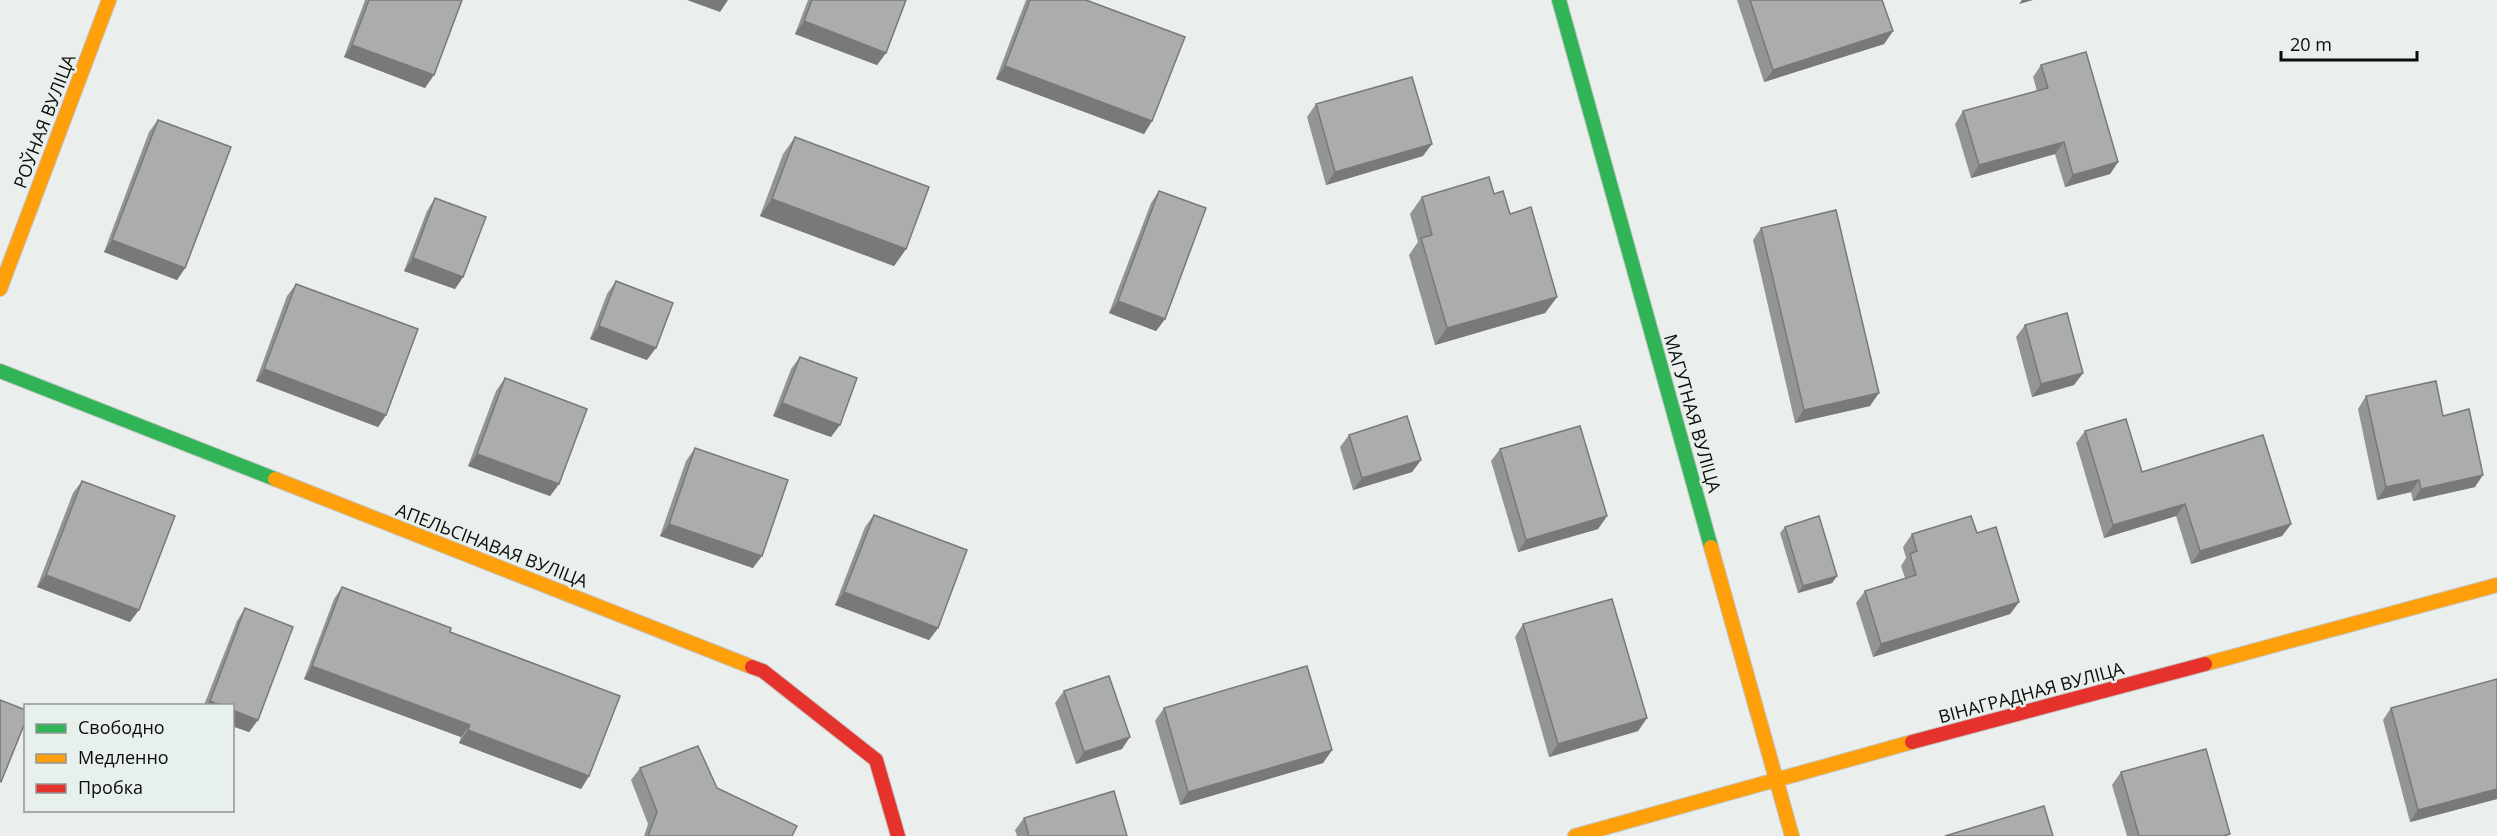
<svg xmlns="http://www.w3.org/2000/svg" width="2497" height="836" viewBox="0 0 2497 836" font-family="'Open Sans',sans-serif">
  <rect width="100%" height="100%" fill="#eaeeec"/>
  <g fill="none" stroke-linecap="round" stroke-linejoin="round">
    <defs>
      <g id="fast">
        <polyline points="1559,0 1711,547"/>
        <polyline points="0,371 275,479"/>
      </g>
      <g id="slow">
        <polyline points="0,289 109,0"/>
        <polyline points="275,479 752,667"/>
        <polyline points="1711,547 1792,836"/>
        <polyline points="2205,664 2497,585"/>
        <polyline points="1575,836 1912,742"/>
      </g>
      <g id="jam">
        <polyline points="752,667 763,671 876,760 898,836"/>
        <polyline points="1912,742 2205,664"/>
      </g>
    </defs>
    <use href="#fast" stroke="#c2c5c4" stroke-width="16"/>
    <use href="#slow" stroke="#c2c5c4" stroke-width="16"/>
    <use href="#jam" stroke="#c2c5c4" stroke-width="16"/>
    <use href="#fast" stroke="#30b455" stroke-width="14"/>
    <use href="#slow" stroke="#ff9f0a" stroke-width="14"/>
    <use href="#jam" stroke="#e5322d" stroke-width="14"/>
  </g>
  <g fill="#939594">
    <polygon points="365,0 462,0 425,88 344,57"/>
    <polygon points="808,0 906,0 886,53 877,65 795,34"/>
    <polygon points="1026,0 1086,0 1152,121 1144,134 996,79"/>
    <polygon points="1737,0 1882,0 1893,31 1884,44 1764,82"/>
    <polygon points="2041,65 2118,162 2110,174 2065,187 2055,154 1971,178 1955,124 1963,111 2037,91 2033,77"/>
    <polygon points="1316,104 1423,156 1326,185 1307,117"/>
    <polygon points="158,120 185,268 177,280 104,252 149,132"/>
    <polygon points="795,137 906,249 894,266 760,216 783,154"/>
    <polygon points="1159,191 1165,319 1156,331 1109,313 1151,203"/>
    <polygon points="1494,194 1510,214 1557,297 1545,313 1435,345 1409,255 1418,242 1410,214 1422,197"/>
    <polygon points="435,198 463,277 455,289 404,271 427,211"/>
    <polygon points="1761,228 1870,406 1795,423 1753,240"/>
    <polygon points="616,281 647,360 590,339 607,294"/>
    <polygon points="296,284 386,415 378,427 256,381 287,296"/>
    <polygon points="2025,325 2083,373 2074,385 2032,397 2016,337"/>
    <polygon points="800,357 831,437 773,416 791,369"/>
    <polygon points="505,378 559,484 550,496 468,466 496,391"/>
    <polygon points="2366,396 2443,416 2475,487 2413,501 2411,492 2377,500 2358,409"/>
    <polygon points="2085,431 2142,472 2291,524 2282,536 2191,564 2176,516 2104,538 2076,443"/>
    <polygon points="1349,435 1421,460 1412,472 1353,490 1340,447"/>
    <polygon points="695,448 753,568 660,536 686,461"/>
    <polygon points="1500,449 1607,516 1598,529 1518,552 1491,461"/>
    <polygon points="82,481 130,622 37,587 73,493"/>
    <polygon points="874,515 938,628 929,640 835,605 865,527"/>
    <polygon points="1785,527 1837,576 1832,583 1798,593 1780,533"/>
    <polygon points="1977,533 2019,602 2010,614 1873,657 1856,603 1865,591 1905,578 1901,566 1906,558 1903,547 1912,534"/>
    <polygon points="342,587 450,632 589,776 581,789 459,743 461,737 304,679 334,599"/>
    <polygon points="245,608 258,720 249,732 232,726 232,705 204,705 237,621"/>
    <polygon points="1523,624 1647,718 1638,731 1549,757 1515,637"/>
    <polygon points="1064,691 1122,749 1076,764 1055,703"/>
    <polygon points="1164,708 1332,750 1323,763 1180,805 1155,721"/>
    <polygon points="2391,708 2497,799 2410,822 2383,720"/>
    <polygon points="640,768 717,788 792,836 644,836 648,824 631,780"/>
    <polygon points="2121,772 2229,836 2127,836 2112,785"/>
    <polygon points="1024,818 1127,836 1017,836 1015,830"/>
  </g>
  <g fill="#787978">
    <polygon points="687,0 728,0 720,12"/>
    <polygon points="2022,0 2033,0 2019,4"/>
    <polygon points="804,21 886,53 877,65 795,34"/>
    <polygon points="1893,31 1884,44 1764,82 1773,70"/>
    <polygon points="352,45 434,75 425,88 344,57"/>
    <polygon points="1005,66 1152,121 1144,134 996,79"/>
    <polygon points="2064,142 2055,154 1971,178 1979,165"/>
    <polygon points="1432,144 1423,156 1326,185 1335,172"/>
    <polygon points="2118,162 2110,174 2065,187 2073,175"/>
    <polygon points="772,199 906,249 894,266 760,216"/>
    <polygon points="112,240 185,268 177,280 104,252"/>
    <polygon points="413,258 463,277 455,289 404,271"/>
    <polygon points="1557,297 1545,313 1435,345 1447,328"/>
    <polygon points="1118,301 1165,319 1156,331 1109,313"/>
    <polygon points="599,326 656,348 647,360 590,339"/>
    <polygon points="264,369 386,415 378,427 256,381"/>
    <polygon points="2083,373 2074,385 2032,397 2041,384"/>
    <polygon points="1879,393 1870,406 1795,423 1804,410"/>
    <polygon points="782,403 840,425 831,437 773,416"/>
    <polygon points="477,454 559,484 550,496 468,466"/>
    <polygon points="1421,460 1412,472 1353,490 1362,478"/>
    <polygon points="2483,475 2475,487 2413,501 2421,489"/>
    <polygon points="2419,480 2411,492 2377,500 2386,487"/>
    <polygon points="2185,504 2176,516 2104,538 2113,525"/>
    <polygon points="1607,516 1598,529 1518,552 1526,540"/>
    <polygon points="669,524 762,556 753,568 660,536"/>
    <polygon points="2291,524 2282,536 2191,564 2200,551"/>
    <polygon points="46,575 139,610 130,622 37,587"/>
    <polygon points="1837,576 1832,583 1798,593 1803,586"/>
    <polygon points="844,592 938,628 929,640 835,605"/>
    <polygon points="2019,602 2010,614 1873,657 1881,644"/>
    <polygon points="312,666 470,725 461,737 304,679"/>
    <polygon points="210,701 220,705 207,705"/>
    <polygon points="232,710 258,720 249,732 232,726"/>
    <polygon points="1647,718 1638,731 1549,757 1558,744"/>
    <polygon points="468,730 589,776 581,789 459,743"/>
    <polygon points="1130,737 1122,749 1076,764 1084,752"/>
    <polygon points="1332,750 1323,763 1180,805 1188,792"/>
    <polygon points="2497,789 2497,799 2410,822 2418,810"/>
  </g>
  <g fill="#abadac" stroke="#787978" stroke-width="1.5">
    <polygon points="369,0 462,0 434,75 352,45"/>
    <polygon points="812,0 906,0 886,53 804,21"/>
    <polygon points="1030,0 1086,0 1185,37 1152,121 1005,66"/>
    <polygon points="1750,0 1882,0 1893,31 1773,70"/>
    <polygon points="2086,52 2118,162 2073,175 2064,142 1979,165 1963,111 2048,88 2041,65"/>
    <polygon points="1412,77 1432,144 1335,172 1316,104"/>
    <polygon points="158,120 231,147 185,268 112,240"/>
    <polygon points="795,137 929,187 906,249 772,199"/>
    <polygon points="1489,177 1494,194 1503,191 1510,214 1531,207 1557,297 1447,328 1421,238 1432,235 1422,197"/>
    <polygon points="1159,191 1206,208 1165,319 1118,301"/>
    <polygon points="435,198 486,217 463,277 413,258"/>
    <polygon points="1836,210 1879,393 1804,410 1761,228"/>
    <polygon points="616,281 673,303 656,348 599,326"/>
    <polygon points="296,284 418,329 386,415 264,369"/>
    <polygon points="2067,313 2083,373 2041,384 2025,325"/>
    <polygon points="800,357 857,378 840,425 782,403"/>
    <polygon points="505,378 587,409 559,484 477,454"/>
    <polygon points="2436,381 2443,416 2469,409 2483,475 2421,489 2419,480 2386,487 2366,396"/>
    <polygon points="1407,416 1421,460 1362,478 1349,435"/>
    <polygon points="2126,419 2142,472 2263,435 2291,524 2200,551 2185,504 2113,525 2085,431"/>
    <polygon points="1580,426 1607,516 1526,540 1500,449"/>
    <polygon points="695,448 788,480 762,556 669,524"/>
    <polygon points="82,481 175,516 139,610 46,575"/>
    <polygon points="874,515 967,550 938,628 844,592"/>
    <polygon points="1819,516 1837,576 1803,586 1785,527"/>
    <polygon points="1971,516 1977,533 1996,527 2019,602 1881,644 1865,591 1916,575 1910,554 1917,551 1912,534"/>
    <polygon points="342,587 451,628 450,632 620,696 589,776 468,730 470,725 312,666"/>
    <polygon points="1612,599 1647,718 1558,744 1523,624"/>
    <polygon points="245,608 293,627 258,720 232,710 232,705 220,705 210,701"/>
    <polygon points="1307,666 1332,750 1188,792 1164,708"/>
    <polygon points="1109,676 1130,737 1084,752 1064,691"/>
    <polygon points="2497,679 2497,789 2418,810 2391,708"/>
    <polygon points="0,700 26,710 26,720 1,782 0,781"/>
    <polygon points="698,746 717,788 797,826 792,836 648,836 657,812 640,768"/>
    <polygon points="2206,749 2230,834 2223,836 2139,836 2121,772"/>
    <polygon points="1114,791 1127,836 1029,836 1024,818"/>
    <polygon points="2044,806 2053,836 1945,836"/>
  </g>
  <g text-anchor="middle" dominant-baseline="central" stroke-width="5" stroke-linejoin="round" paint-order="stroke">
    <g font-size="18" fill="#0b0d0c" stroke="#e8f0ec">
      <text transform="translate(44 121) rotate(-69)">РОЎНАЯ ВУЛІЦА</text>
      <text transform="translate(1693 413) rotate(74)">МАГУТНАЯ ВУЛІЦА</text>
      <text transform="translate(492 545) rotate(21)">АПЕЛЬСІНАВАЯ ВУЛІЦА</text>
      <text transform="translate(2031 692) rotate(-15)">ВІНАГРАДНАЯ ВУЛІЦА</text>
    </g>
  </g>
  <rect x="24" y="704" width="210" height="108" fill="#e8f0ec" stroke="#909592" stroke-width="1.5"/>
  <rect x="36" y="724" width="30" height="9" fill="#30b455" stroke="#909592" stroke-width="1.5"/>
  <text x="78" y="734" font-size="18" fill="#0b0d0c">Свободно</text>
  <rect x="36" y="754" width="30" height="9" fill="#ff9f0a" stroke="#909592" stroke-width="1.5"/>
  <text x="78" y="764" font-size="18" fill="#0b0d0c">Медленно</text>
  <rect x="36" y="784" width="30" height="9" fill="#e5322d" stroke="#909592" stroke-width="1.5"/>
  <text x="78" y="794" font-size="18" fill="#0b0d0c">Пробка</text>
  <path d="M2281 51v9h136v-9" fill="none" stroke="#0b0d0c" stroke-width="3"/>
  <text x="2290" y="51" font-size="18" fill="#0b0d0c" stroke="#e8f0ec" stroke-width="4.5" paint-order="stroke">20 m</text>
</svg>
